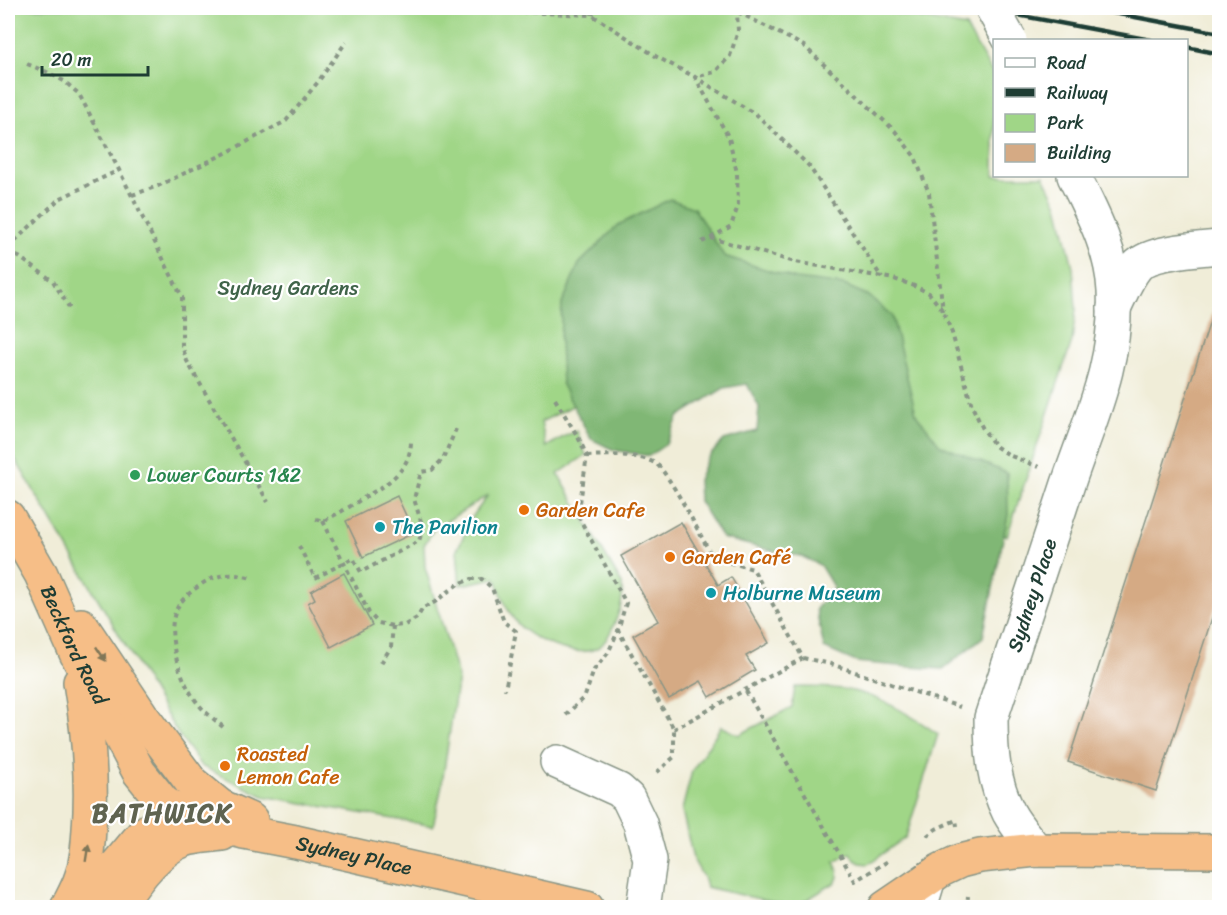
<svg xmlns="http://www.w3.org/2000/svg" width="1227" height="915" viewBox="0 0 1227 915" font-family="Sriracha,sans-serif">
  <rect width="100%" height="100%" fill="#fff"/>
  <filter id="ink" filterUnits="userSpaceOnUse"><feTurbulence type="fractalNoise" baseFrequency=".0167" numOctaves="2"/><feDisplacementMap in="SourceGraphic" scale="12" xChannelSelector="R" yChannelSelector="G"/><feConvolveMatrix kernelMatrix="1 2 1 2 8 2 1 2 1" color-interpolation-filters="sRGB"/></filter>
  <filter id="wash" filterUnits="userSpaceOnUse"><feTurbulence type="fractalNoise" baseFrequency=".008" numOctaves="4" result="noise"/><feDisplacementMap in="SourceGraphic" scale="24" xChannelSelector="R" yChannelSelector="G"/><feGaussianBlur stdDeviation="1.35" result="paint"/><feColorMatrix in="noise" values="0 0 0 0 0 0 0 0 0 0 0 0 0 0 0 0 0 1.4 0 .05"/><feComposite in="paint" operator="in"/></filter>
  <g filter="url(#wash)">
    <rect width="100%" height="100%" fill="#f0edd8"/>
    <g fill="#a0d687" stroke="#608a5e" stroke-width="1.5">
      <path d="M8,8h859l99,19 28,49v100h50l14,29 15,62 3,42 -4,32 -65,195 -78,-44 -116,-157 -227,64 -45,23 5,25 21,-12 10,-4 9,24 -28,19 64,110c0,4 1,9 0,14 -1,12 -13,43 -23,49 -22,13 -66,-6 -81,-23 -12,-13 -17,-30 -22,-46l-36,7 -3,-35 16,-34 15,-21 -54,34 -10,16 1,22 33,110 -17,113 -8,36 -170,-30 -62,-30 -23,-32 -170,-287z"/>
      <path d="M795,687c16,0 32,0 47,2 36,5 67,25 96,45l-32,103 -38,27 -8,-1 -5,-3 -4,-7 -17,9c4,8 6,12 2,20l-41,25 -89,-20 -3,-10 -10,-18 -11,-49 10,-39 29,-45 18,9 53,-28z"/>
    </g>
    <polygon fill="#80b774" stroke="#507a54" stroke-width="1.5" points="670,199 694,208 724,256 796,279 844,285 869,296 892,316 916,414 940,445 1007,473 1008,515 983,637 943,669 909,667 856,662 824,648 816,609 834,588 820,565 801,556 781,553 722,538 699,501 698,480 707,459 724,440 757,431 759,407 747,384 724,388 679,416 666,444 649,456 614,450 591,439 562,385 560,340 562,304 579,264 618,225"/>
    <g id="blocks">
      <g fill="#d5aa84">
        <polygon points="1214,309 1220,310 1220,593 1156,791 1068,762"/>
        <polygon points="397,496 414,533 363,557 346,521"/>
        <polygon points="681,522 718,585 731,577 769,643 746,656 755,670 710,697 701,681 669,699 633,635 658,621 621,556"/>
        <polygon points="344,573 372,625 331,647 308,603 315,599 311,591"/>
      </g>
    </g>
  </g>
  <g filter="url(#ink)">
    <use href="#blocks" fill-opacity="0" stroke="#889586" stroke-width="1.5"/>
    <g fill="none" stroke-linecap="round" stroke-linejoin="round">
      <defs>
        <g id="minor">
          <path d="M1114,308c7,-14 13,-30 23,-42 14,-15 62,-17 83,-19"/>
          <polyline points="557,762 619,790 628,798 640,823 650,860 643,908"/>
          <path id="s1" d="M1036,850c-9,-12 -20,-24 -27,-37 -16,-32 -18,-60 -18,-95 26,-78 52,-156 77,-234 22,-65 50,-122 46,-193 -2,-42 -22,-78 -40,-115"/>
          <polyline points="920,908 929,878"/>
        </g>
        <g id="highway">
          <path id="s2" d="M8,517l33,57 35,79 63,119 24,30 21,14 60,16 52,10 291,66"/>
          <polyline points="81,625 144,719 192,783 220,806 251,820"/>
          <path d="M67,908c5,-10 11,-20 14,-30 6,-16 7,-33 8,-49 4,-50 -1,-99 -9,-147"/>
          <polyline points="84,908 105,879 142,835 152,828 201,811"/>
          <path d="M117,908c15,-23 40,-59 67,-68 11,-4 25,-4 38,-6"/>
          <polyline points="885,908 941,870 960,861 980,856 1036,850 1220,851"/>
        </g>
      </defs>
      <use href="#minor" stroke="#889586" stroke-width="36"/>
      <use href="#highway" stroke="#889586" stroke-width="36"/>
      <g stroke="#889586" stroke-width="4" stroke-dasharray="4.5 4.5" stroke-linecap="butt">
        <polyline points="730,8 804,46 895,131 915,157 929,193 943,311"/>
        <polyline points="468,10 592,15 657,57 695,77 757,115 809,166 882,278"/>
        <polyline points="592,15 594,8"/>
        <polyline points="27,64 47,72 64,81 79,94 119,170 182,297 182,346 187,361 268,502"/>
        <polyline points="132,195 158,186 224,154 286,121 318,82 346,42"/>
        <polyline points="711,238 731,226 738,206 737,173 729,138 695,77 715,72 730,56 738,31 737,12"/>
        <polyline points="702,242 711,238 795,262 894,279 912,285 929,293 943,311 952,333 972,406 982,427 995,446 1011,456 1039,467"/>
        <polyline points="8,247 20,236 59,199 119,170"/>
        <polyline points="8,252 19,257 53,281 72,312"/>
        <polyline points="555,399 578,437 587,456 578,516 626,603 618,630 674,729 674,757 654,775"/>
        <path d="M587,456c23,-1 47,-3 68,7 12,6 49,79 58,95l40,11 50,89 -129,71"/>
        <path d="M316,519l7,2c15,-7 28,-15 42,-24 22,-13 45,-26 46,-55"/>
        <polyline points="323,521 369,613 378,623 393,626 405,625 417,618 423,608 435,602 458,584 472,579 482,579 492,588 504,622 516,631 505,690"/>
        <polyline points="299,546 315,578 353,558 361,572 419,541 423,528 414,499 421,472 432,470 443,459 456,429"/>
        <polyline points="803,658 831,664 960,707"/>
        <polyline points="381,663 391,647 393,626"/>
        <polyline points="746,691 855,881 888,861"/>
        <polyline points="566,715 585,696 594,670 608,653 618,631"/>
        <path d="M223,727c-9,-8 -20,-16 -27,-26 -15,-20 -30,-63 -21,-88 4,-12 14,-20 24,-27 16,-12 34,-14 52,-8"/>
        <polyline points="927,836 936,829 956,820 957,826"/>
        <polyline points="967,908 968,896"/>
      </g>
      <use href="#minor" stroke="#fff" stroke-width="33"/>
      <use href="#highway" stroke="#f6be87" stroke-width="33"/>
      <g stroke="#1f3d34" stroke-width="4.5">
        <polyline points="979,8 1151,40"/>
        <polyline points="1087,8 1220,33"/>
        <polyline points="1186,47 1220,54"/>
      </g>
      <defs>
        <polyline id="minor-bridge" points="992,8 1010,40"/>
      </defs>
      <use href="#minor-bridge" stroke="#889586" stroke-width="36" stroke-linecap="butt"/>
      <use href="#minor-bridge" stroke="#fff" stroke-width="33"/>
    </g>
    <defs><path id="oneway-solid" d="M-6-.8H1V-3.2L6.5 0L1 3.2V.8H-6Z" transform="scale(1.5)"/></defs>
    <g fill="#807759">
      <use href="#oneway-solid" transform="translate(101 654) rotate(56)"/>
      <use href="#oneway-solid" transform="translate(87 853) rotate(-81)"/>
    </g>
  </g>
  <circle fill="#2e9e5b" stroke="#fff" stroke-width="2" cx="135" cy="475" r="6"/>
  <g fill="#e8710a" stroke="#fff" stroke-width="2">
    <circle cx="524" cy="510" r="6"/>
    <circle cx="670" cy="557" r="6"/>
    <circle cx="225" cy="766" r="6"/>
  </g>
  <g fill="#0f9aa8" stroke="#fff" stroke-width="2">
    <circle cx="380" cy="527" r="6"/>
    <circle cx="711" cy="593" r="6"/>
  </g>
  <g text-anchor="middle" dominant-baseline="central" stroke-width="4.5" stroke-linejoin="round" paint-order="stroke">
    <g font-size="20" fill="#3f6349" stroke="#fff">
      <text x="288" y="288">Sydney Gardens</text>
    </g>
    <g font-size="20" fill="#27864d" stroke="#fff" text-anchor="start">
      <text x="147" y="475">Lower Courts 1&amp;2</text>
    </g>
    <g font-size="20" fill="#c56008" stroke="#fff" text-anchor="start">
      <text x="536" y="510">Garden Cafe</text>
      <text x="682" y="557">Garden Café</text>
      <text x="237" y="754">Roasted<tspan x="237" dy="23">Lemon Cafe</tspan></text>
    </g>
    <g font-size="20" fill="#0d838f" stroke="#fff" text-anchor="start">
      <text x="392" y="527">The Pavilion</text>
      <text x="723" y="593">Holburne Museum</text>
    </g>
    <g font-size="20" fill="#1f3d34" stroke="#fff">
      <text stroke="none"><textPath href="#s1" startOffset="273">Sydney Place</textPath></text>
      <text stroke="none"><textPath href="#s2" startOffset="144">Beckford Road</textPath></text>
      <text stroke="none"><textPath href="#s2" startOffset="525">Sydney Place</textPath></text>
    </g>
    <g font-size="26" font-weight="bold" letter-spacing="1.5" fill="#5f6350" stroke="#fff">
      <text x="162" y="813">BATHWICK</text>
    </g>
  </g>
  <rect width="1227" height="915" fill="none" stroke="#fff" stroke-width="30"/>
  <rect x="993" y="39" width="195" height="138" fill="#ffffff" stroke="#a5b1ae" stroke-width="1.5"/>
  <rect x="1005" y="58" width="30" height="9" fill="#ffffff" stroke="#a5b1ae" stroke-width="1.5"/>
  <text x="1047" y="69" font-size="18" fill="#1f3d34">Road</text>
  <rect x="1005" y="88" width="30" height="9" fill="#1f3d34" stroke="#a5b1ae" stroke-width="1.5"/>
  <text x="1047" y="99" font-size="18" fill="#1f3d34">Railway</text>
  <rect x="1005" y="114" width="30" height="18" fill="#a0d687" stroke="#a5b1ae" stroke-width="1.5"/>
  <text x="1047" y="129" font-size="18" fill="#1f3d34">Park</text>
  <rect x="1005" y="144" width="30" height="18" fill="#d5aa84" stroke="#a5b1ae" stroke-width="1.5"/>
  <text x="1047" y="159" font-size="18" fill="#1f3d34">Building</text>
  <path d="M42 66v9h106v-9" fill="none" stroke="#1f3d34" stroke-width="3"/>
  <text x="51" y="66" font-size="18" fill="#1f3d34" stroke="#ffffff" stroke-width="4.5" paint-order="stroke">20 m</text>
</svg>
